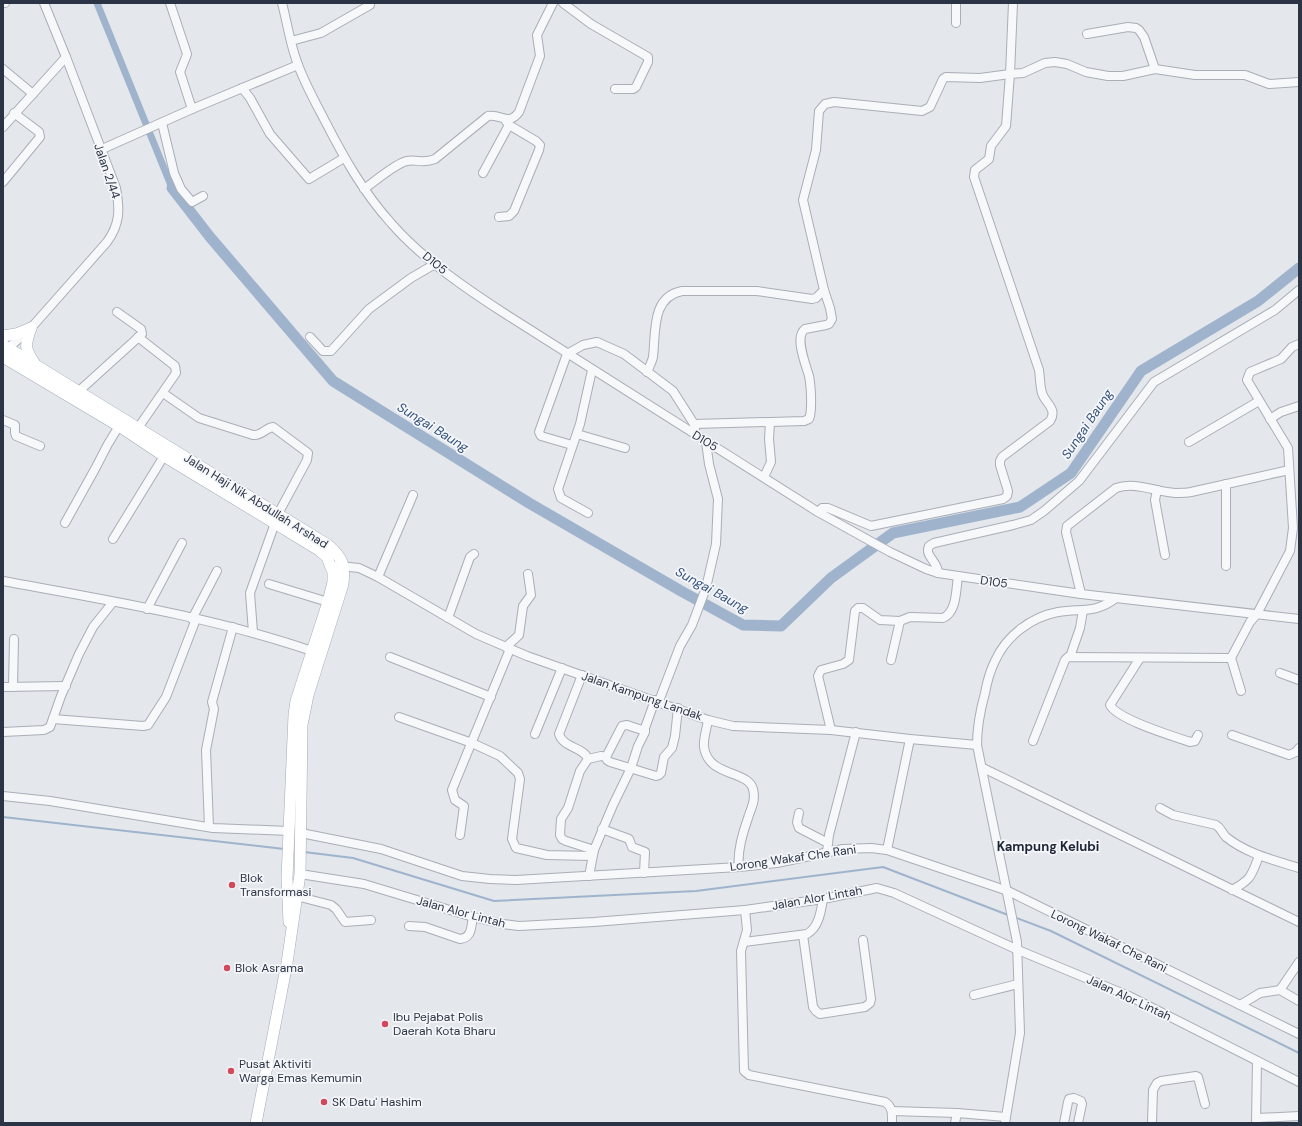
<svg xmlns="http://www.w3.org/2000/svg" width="1302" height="1126" viewBox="0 0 1302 1126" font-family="'DM Sans',sans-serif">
  <rect width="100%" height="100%" fill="#e4e7ec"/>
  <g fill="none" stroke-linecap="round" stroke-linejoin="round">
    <g stroke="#9fb4cc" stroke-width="2">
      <polyline points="3,817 284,849"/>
      <polyline points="304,852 353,858 494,901 696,891 883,867 1008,915"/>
      <polyline points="1014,917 1051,931 1299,1053"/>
    </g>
    <polyline stroke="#9fb4cc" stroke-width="7" points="97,3 172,188"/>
    <polyline stroke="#9fb4cc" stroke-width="11" points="172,188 210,237 333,381 529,503 681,591 743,625 781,626 831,578 893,533 1020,507 1071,473 1141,371 1258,301 1299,268"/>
    <defs>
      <g id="minor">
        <polyline points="3,3 5,3"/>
        <polyline points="170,3 187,54 186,57 180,72 192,109"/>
        <path d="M282,3c5,19 8,40 15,59 7,20 17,38 27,57 19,37 39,73 67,104 30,35 77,67 116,92l311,197 72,40 36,17 12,4 143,21 218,25"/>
        <polyline points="563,3 591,24 648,57 648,62 636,87 633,89 615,89"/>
        <polyline points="956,3 956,23"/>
        <polyline points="1087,34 1128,27 1136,28 1139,30 1144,37 1155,69"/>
        <polyline points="291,41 321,33 370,5 370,3"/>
        <polyline points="3,69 33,94"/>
        <polyline points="242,88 250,98 270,134 309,179 344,158"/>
        <polyline points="162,123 174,173 181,189 192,202 203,196"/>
        <polyline points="3,127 66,57"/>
        <polyline points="100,150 192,109 298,65"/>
        <polyline points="483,173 509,125"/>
        <polyline points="3,182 40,137 39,132 14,113"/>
        <path d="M364,189c10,-7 32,-26 43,-28 10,-2 16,3 28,-2l53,-43c13,-3 20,11 31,-4l21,-56 -3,-21 16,-32"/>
        <polyline points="499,217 509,216 514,211 539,150 540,145 536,141 509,125 505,120"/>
        <polyline points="138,337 175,366 176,373 138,428"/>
        <polyline points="310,337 323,351 331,351 369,309 411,278 435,264"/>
        <path d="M5,351l26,-23 76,-86c13,-18 13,-32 9,-54l-50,-131 -22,-54"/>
        <path d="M647,372c2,-5 5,-10 6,-15 3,-25 -2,-60 29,-66h75l55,8 4,-1 8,-8"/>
        <polyline points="79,391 142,334 141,329 117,312"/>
        <path d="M163,393l36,25 54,17c9,1 12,-7 20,-8l35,26 -1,7 -29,54"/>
        <polyline points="1270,419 1281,412 1299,406"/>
        <polyline points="3,420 15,425 15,433 16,436 40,446"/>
        <path d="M694,424l110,-3 5,-2 1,-3c2,-10 1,-30 -1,-40 -3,-11 -15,-39 -4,-47l21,-4 3,-1 3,-5 -2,-11 -6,-18 -21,-90 13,-50 3,-39 6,-7 9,-2 88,9 8,-4 13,-28 3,-2 34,1 30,-4 3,-71"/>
        <polyline points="577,434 625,448"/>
        <polyline points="1189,442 1259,401"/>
        <polyline points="572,445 541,436 539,432 567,354 583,345 597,342 624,354 673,391 694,424 695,429"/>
        <polyline points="764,477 771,462 769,439 770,422"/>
        <polyline points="1226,484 1226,566"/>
        <polyline points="1157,490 1155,500 1165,555"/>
        <path d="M818,512l4,-4h6l43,18 132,-27 4,-3 1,-5 -8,-26v-4l2,-4 48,-36c8,-12 -5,-18 -8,-28 -2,-7 -2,-16 -3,-23l-65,-193 1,-7 14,-11 2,-13 15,-20 4,-52 13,-1 22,-10 10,-1 12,2 19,8 22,4h15l32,-7 40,6h50l24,9 30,-2"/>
        <polyline points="588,513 561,498 558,489 580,424 592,370"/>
        <polyline points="65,523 95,469 108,444 119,426"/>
        <polyline points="113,539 164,456"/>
        <polyline points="330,565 359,568 378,577 476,634 527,656 708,720 733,726 831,730 910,739 977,745"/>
        <path d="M938,573c0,-12 -14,-17 -9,-27l5,-3 79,-18 18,-5 13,-9 35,-30 75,-99 121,-72 24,-20"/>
        <polyline points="378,577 413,495"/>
        <path d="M3,581c103,19 209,36 309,70"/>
        <polyline points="269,584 328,602"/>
        <path d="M1081,594l-15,-62 1,-6 49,-38c19,-7 40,4 59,5 6,0 11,0 16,-1l98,-22"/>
        <polyline points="147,609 182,543"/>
        <polyline points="448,618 470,557 474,554"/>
        <polyline points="192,619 217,571"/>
        <polyline points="253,632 250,593 275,523"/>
        <polyline points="506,647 519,635 523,606 531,595 528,574"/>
        <polyline points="390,657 491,697"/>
        <polyline points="1070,657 1080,628 1083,610"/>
        <path d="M1140,658l-30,47c8,15 63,31 80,37l5,-1 3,-6"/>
        <polyline points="1231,658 1241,691"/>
        <path d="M891,660l9,-39 10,-4 33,1c14,-6 13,-29 15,-42"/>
        <polyline points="1280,673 1299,680"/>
        <path d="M582,675l-23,59c4,14 25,13 29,25l-8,12 -12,37 -7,11 -1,16 2,4 4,2 28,9 -5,26"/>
        <polyline points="3,687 66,686"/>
        <polyline points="13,687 14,639"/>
        <polyline points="659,701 680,646 692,625 706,588 716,544 718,499 709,464 706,442"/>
        <polyline points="399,717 472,743 500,756 518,773 520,779 512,839 516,848 547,855 592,856"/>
        <polyline points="53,719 143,726 148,725 166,697 196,619"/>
        <path d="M708,720c-1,8 -5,19 -4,27 4,30 44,23 49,42 3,12 -2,19 -5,29 -5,14 -11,35 -9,49"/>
        <polyline points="831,730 818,676 821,670 843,664 849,660 855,611 858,608 863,608 880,620 900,621"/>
        <polyline points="3,732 44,730 50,727 61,696 79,654 93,627 113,602"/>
        <polyline points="535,734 562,668"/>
        <polyline points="1232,735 1289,755 1296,752 1299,748"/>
        <polyline points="1033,741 1065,660 1068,657 1231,658 1250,622 1257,614 1290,551 1293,528 1288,448 1247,380 1250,372 1281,359 1292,347 1299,344"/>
        <polyline points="606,757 622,726 627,725 642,730 645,728 655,700"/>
        <polyline points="588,759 601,756 606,757 607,760 610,762 656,776 659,775 661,773 664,757 672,748 675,736 678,708"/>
        <polyline points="983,768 1299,922"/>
        <polyline points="3,796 50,801 213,828 289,831"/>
        <path d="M1160,808l13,7 43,10c5,3 6,8 10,12 21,17 48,23 73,31"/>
        <polyline points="799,813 797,822 799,828 828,843"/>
        <polyline points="209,827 206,750 214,709 212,702 233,627"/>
        <polyline points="602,829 629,839 632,847 645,852 644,873"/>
        <polyline points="301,833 381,849 462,876 490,879 516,880 739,867 777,863 843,849 871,848 887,850 1008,891 1299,1034"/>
        <polyline points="460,835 464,806 455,800 452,790 510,649"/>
        <polyline points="594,850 613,805 631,768 638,746 645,732 645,728"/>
        <polyline points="887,850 910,739"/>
        <polyline points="827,852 829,835 856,732"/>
        <polyline points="300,874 364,884 473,917 503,924 519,926 594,922 745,910 823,899 877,888 894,893 1018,950 1129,996 1299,1082"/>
        <path d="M1232,890c20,-11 19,-14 27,-34"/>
        <polyline points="296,896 331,905 336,909 345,922 371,920"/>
        <path d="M745,910l2,20 -6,21 3,120 5,4 136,27c8,5 7,13 7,21"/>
        <path d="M409,926l16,1 35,12c12,-1 11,-12 13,-22"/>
        <polyline points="803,935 813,1007 816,1011 820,1014 865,1007 870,1003 871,999 863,940"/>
        <path d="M744,942l63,-8c12,-7 14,-23 16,-35"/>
        <polyline points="1299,962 1280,990 1299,1001"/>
        <polyline points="974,995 1018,984"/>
        <polyline points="1240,1005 1260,993 1280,990"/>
        <polyline points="892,1111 957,1113 1006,1117"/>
        <polyline points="1257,1118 1299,1116"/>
        <polyline points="955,1123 957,1113"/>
        <path d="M1005,1123l15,-90 -3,-91 -40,-197c0,-19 3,-34 8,-52 2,-11 5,-22 10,-32 11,-25 36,-44 63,-49 24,-4 37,2 58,-14"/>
        <polyline points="1064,1123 1068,1102 1069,1099 1074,1098 1081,1101 1082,1104 1078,1123"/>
        <polyline points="1152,1123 1153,1090 1157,1083 1161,1081 1196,1076 1198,1077 1205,1104"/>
        <polyline points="1256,1123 1257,1061"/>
      </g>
      <g id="major">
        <path d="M31,328c-6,17 -7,20 4,36"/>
        <polyline points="3,336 16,334 31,328"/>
        <path d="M3,345l325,200c15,13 17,20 15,39l-35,111 -6,30 -2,149 -13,89 -31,160"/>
        <polyline points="3,357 119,426 164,456 319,550 327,557 330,565 333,572 333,582 328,602 296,701 294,715 287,878 289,922"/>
      </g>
    </defs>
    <use href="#minor" stroke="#a9aeb7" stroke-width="10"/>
    <use href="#major" stroke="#a3abb8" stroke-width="12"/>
    <use href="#minor" stroke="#f7f8fa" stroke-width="8"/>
    <use href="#major" stroke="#fff" stroke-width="11"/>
  </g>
  <g fill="#d1495b" stroke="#f4f6f9" stroke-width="1.5">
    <circle cx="232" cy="885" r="4"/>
    <circle cx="227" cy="968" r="4"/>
    <circle cx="385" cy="1024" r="4"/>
    <circle cx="231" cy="1071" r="4"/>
    <circle cx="324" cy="1102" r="4"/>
  </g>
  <g text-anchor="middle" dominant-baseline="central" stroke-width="3.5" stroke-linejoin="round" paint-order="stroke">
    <g font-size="12" fill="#2b3445" stroke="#f4f6f9">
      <text transform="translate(107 171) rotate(71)">Jalan 2/44</text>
      <text transform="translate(435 263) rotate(39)">D105</text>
      <text transform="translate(705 441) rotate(31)">D105</text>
      <text transform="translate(256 501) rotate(32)">Jalan Haji Nik Abdullah Arshad</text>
      <text transform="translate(994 582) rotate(8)">D105</text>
      <text transform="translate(642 696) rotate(19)">Jalan Kampung Landak</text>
      <text transform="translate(793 858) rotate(-8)">Lorong Wakaf Che Rani</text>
      <text transform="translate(817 898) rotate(-10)">Jalan Alor Lintah</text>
      <text transform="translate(461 912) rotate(15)">Jalan Alor Lintah</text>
      <text transform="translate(1109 941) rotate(26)">Lorong Wakaf Che Rani</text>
      <text transform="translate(1129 998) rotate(25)">Jalan Alor Lintah</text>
    </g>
    <g font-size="12" fill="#2b3445" stroke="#f4f6f9" text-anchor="start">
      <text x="240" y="878">Blok<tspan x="240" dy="14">Transformasi</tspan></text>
      <text x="235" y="968">Blok Asrama</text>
      <text x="393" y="1017">Ibu Pejabat Polis<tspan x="393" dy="14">Daerah Kota Bharu</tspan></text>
      <text x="239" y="1064">Pusat Aktiviti<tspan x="239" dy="14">Warga Emas Kemumin</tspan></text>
      <text x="332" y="1102">SK Datu' Hashim</text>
    </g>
    <g font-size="13" font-style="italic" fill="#34527a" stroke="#f4f6f9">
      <text transform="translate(1087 424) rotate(-56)">Sungai Baung</text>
      <text transform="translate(433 427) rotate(32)">Sungai Baung</text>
      <text transform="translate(712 590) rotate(29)">Sungai Baung</text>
    </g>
    <g font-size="13" font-weight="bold" fill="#1d2536" stroke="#f4f6f9">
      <text x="1048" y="846">Kampung Kelubi</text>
    </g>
  </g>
  <rect width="1302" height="1126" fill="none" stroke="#2b3445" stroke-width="8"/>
</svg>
